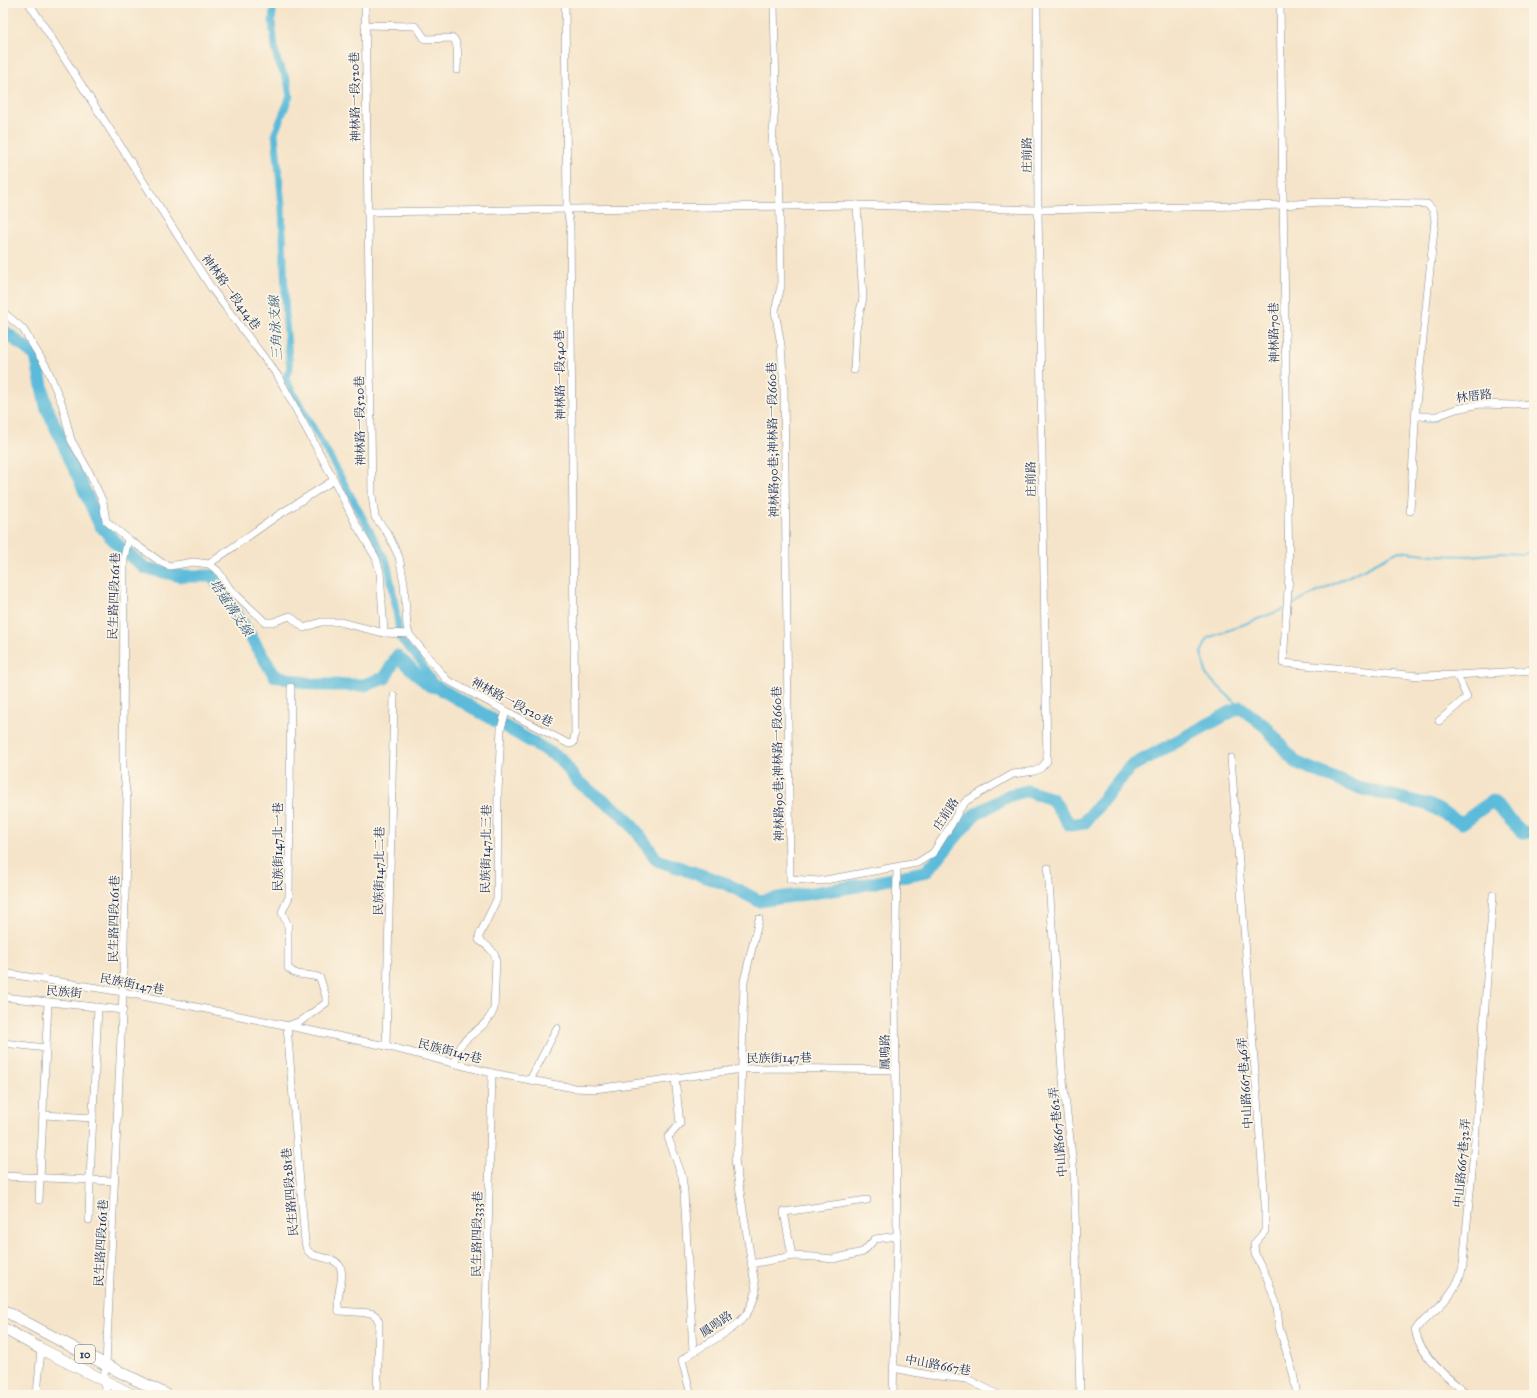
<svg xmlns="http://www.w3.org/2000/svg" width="1537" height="1398" viewBox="0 0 1537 1398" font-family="'IM FELL Great Primer','Noto Serif TC',serif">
  <rect width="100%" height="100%" fill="#fcf5e5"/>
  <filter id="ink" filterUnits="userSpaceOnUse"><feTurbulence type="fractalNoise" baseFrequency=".025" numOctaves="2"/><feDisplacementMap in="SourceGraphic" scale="8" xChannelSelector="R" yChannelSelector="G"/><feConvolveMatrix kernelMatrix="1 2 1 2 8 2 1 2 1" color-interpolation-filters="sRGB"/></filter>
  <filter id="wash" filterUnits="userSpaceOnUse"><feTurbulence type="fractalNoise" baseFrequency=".012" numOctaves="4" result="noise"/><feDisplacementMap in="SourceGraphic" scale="16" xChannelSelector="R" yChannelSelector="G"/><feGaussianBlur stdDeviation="0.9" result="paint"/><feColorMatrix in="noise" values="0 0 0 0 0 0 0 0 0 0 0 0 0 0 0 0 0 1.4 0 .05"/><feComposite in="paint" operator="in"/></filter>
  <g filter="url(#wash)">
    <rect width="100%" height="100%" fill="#f5e4c9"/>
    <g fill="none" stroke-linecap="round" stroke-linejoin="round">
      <g stroke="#5bbbda" stroke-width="2">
        <polyline points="1423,421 1432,422 1437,419"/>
        <polyline points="1288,607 1399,551 1434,555 1470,556 1501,553 1524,554 1534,549"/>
        <polyline points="1240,707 1207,676 1201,653 1208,638 1284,609"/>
      </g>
      <polyline stroke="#5bbbda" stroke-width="7" points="274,3 272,21 275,49 278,62 287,80 290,96 275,133 282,206 286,322 290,369 285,378 330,457 387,562 394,597 400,639 421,663 437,687"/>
      <polyline stroke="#5bbbda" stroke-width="13" points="3,330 36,356 46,406 100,525 118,545 145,568 181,576 213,576 275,676 315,685 364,685 385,678 397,656 430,686 437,687 561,759 577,781 623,815 638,833 657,860 727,884 759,901 858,886 927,871 974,815 1010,795 1027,791 1052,799 1070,825 1084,823 1130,767 1240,707 1266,727 1295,762 1355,787 1429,805 1462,823 1492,801 1522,832 1534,833"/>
    </g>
  </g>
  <g filter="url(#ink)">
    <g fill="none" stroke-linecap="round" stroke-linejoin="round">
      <defs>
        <g id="street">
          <polyline points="29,3 212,289 278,376 334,480 357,526 376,558 380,572 384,633"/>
          <polyline points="365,3 372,495 375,517 388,534 399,557 404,583 407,626 409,634 447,680 569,744 573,743 575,735 570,226 567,209 565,3"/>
          <polyline points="774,3 776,93 772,143 779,161 781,286 775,311 781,345 784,390 790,879 820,881 917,863 933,853 951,825 959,810 966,801 1013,774 1035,771 1041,768 1047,761 1038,210 1037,3"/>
          <polyline points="1280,3 1289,575 1283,663 1419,676 1457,675 1534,670"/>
          <path d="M365,25l50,1 4,4 6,9 28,-1c7,7 4,23 4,32"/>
          <polyline points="367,212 857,205 1038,210 1284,205 1319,202 1427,204 1433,210 1435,220 1416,406 1410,511"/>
          <polyline points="3,312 23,329 47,368 62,404 71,440 87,468 103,502 106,521 128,539 162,563 170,566 193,562 209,564 218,571 230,589 265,622 273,622 290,616 304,628 321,622 340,622 384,633 409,634"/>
          <polyline points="854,370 856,329 863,298 857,205"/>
          <polyline points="1417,416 1437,416 1456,409 1480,404 1514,405 1534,404"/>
          <polyline points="209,564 277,516 334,480"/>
          <path d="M291,687l-2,210 -7,15 6,14v42c12,11 18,4 32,10l6,19v6l-25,18 -14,5 18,216c1,3 1,7 3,9 7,9 24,4 31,14 8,10 -5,32 0,46l32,2 5,3 3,6 -2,73"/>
          <polyline points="1439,721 1467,697 1457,675"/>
          <polyline points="1231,758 1265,1203 1265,1231 1254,1244 1255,1254 1268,1280 1277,1306 1279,1327 1293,1373 1297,1395"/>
          <polyline points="1048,868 1062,1071 1074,1174 1080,1395"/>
          <polyline points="3,973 123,992 386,1046 492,1073 574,1088 595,1089 742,1069 774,1068 896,1070"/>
          <polyline points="3,997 123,1010"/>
          <polyline points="3,1043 46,1048"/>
          <polyline points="386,1046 394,696"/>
          <path d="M455,1063c1,-5 2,-14 6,-18 10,-13 27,-19 33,-36l2,-50c-2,-9 -10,-14 -17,-19v-4l18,-37 1,-107 3,-64 5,-17"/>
          <polyline points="675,1078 680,1124 668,1137 682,1176 684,1192 693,1351"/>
          <polyline points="530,1080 557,1028"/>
          <polyline points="44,1115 93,1118"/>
          <polyline points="3,1176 115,1181"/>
          <polyline points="39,1200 48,1002"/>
          <polyline points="89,1220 90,1179 98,1007"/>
          <polyline points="792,1256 784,1212 867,1200"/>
          <polyline points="751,1264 792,1256 815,1257 833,1259 863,1252 875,1239 897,1236"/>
          <polyline points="893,1368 929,1375 967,1379 999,1395"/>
          <polyline points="37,1395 41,1349"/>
          <polyline points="107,1395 103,1381 106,1365 123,992 127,799 123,767 124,558 128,539"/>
          <polyline points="484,1395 492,1073"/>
          <path d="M691,1395l-9,-35c27,-22 67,-29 74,-69l-21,-131 5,-24 4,-155 15,-62"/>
          <polyline points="893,1395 897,1236 895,982 897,868"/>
          <path d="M1469,1395c-20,-15 -48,-38 -54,-64l4,-6c18,-16 40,-34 44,-60l13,-136 17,-234"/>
          <polyline points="1534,1395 1534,1393"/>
        </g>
        <g id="primary">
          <polyline points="3,1310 106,1365 167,1395"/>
          <polyline points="3,1328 41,1349 133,1395"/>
        </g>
      </defs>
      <use href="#street" stroke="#888a94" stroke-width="8"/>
      <use href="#primary" stroke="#888a94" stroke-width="12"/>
      <use href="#street" stroke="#fff" stroke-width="7"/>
      <use href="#primary" stroke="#fff" stroke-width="11"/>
    </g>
  </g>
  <g text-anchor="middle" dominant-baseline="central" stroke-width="3.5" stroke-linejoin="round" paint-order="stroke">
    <rect fill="#fcf5e5" stroke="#5e6a86" stroke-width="1" x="75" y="1345" width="20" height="18" rx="3"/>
    <g font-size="11" font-weight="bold" fill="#1b2f5e">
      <text x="85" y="1354">10</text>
    </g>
    <g font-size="12" fill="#1b2f5e" stroke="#fcf5e5">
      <text transform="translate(355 97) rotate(-91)">神林路一段520巷</text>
      <text transform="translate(1027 155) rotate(-90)">庄前路</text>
      <text transform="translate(231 292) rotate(54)">神林路一段414巷</text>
      <text transform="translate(1274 333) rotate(-91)">神林路70巷</text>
      <text transform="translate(560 375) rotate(-91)">神林路一段540巷</text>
      <text transform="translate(1474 396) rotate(-7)">林厝路</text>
      <text transform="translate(360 421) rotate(-91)">神林路一段520巷</text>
      <text transform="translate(773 440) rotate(-91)">神林路90巷;神林路一段660巷</text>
      <text transform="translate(1031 479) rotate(-91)">庄前路</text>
      <text transform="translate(114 596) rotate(-88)">民生路四段161巷</text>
      <text transform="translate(512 702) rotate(28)">神林路一段520巷</text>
      <text transform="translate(778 764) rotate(-91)">神林路90巷;神林路一段660巷</text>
      <text transform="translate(946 814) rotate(-57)">庄前路</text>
      <text transform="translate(278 847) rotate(-90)">民族街147北一巷</text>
      <text transform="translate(486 849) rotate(-89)">民族街147北三巷</text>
      <text transform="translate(379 871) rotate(-89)">民族街147北二巷</text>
      <text transform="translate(114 919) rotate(-89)">民生路四段161巷</text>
      <text transform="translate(132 984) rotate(11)">民族街147巷</text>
      <text transform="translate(64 992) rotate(5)">民族街</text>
      <text transform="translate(450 1051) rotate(14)">民族街147巷</text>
      <text transform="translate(885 1052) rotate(-90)">鳳鳴路</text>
      <text transform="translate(779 1058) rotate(-1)">民族街147巷</text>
      <text transform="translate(1245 1083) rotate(-94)">中山路667巷46弄</text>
      <text transform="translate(1058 1132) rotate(-96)">中山路667巷62弄</text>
      <text transform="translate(1462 1163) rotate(-85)">中山路667巷32弄</text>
      <text transform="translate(290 1192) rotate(-95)">民生路四段281巷</text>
      <text transform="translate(477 1234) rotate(-89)">民生路四段333巷</text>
      <text transform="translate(101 1243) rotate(-87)">民生路四段161巷</text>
      <text transform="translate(716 1324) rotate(-34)">鳳鳴路</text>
      <text transform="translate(938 1365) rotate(10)">中山路667巷</text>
    </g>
    <g font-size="13" font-style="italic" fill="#2e5983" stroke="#fcf5e5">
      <text transform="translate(276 328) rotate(-93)">三角泳支線</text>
      <text transform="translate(231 608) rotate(56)">塔蓮溝支線</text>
    </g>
  </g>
  <rect width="1537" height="1398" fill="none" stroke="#fcf5e5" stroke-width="16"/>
</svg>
